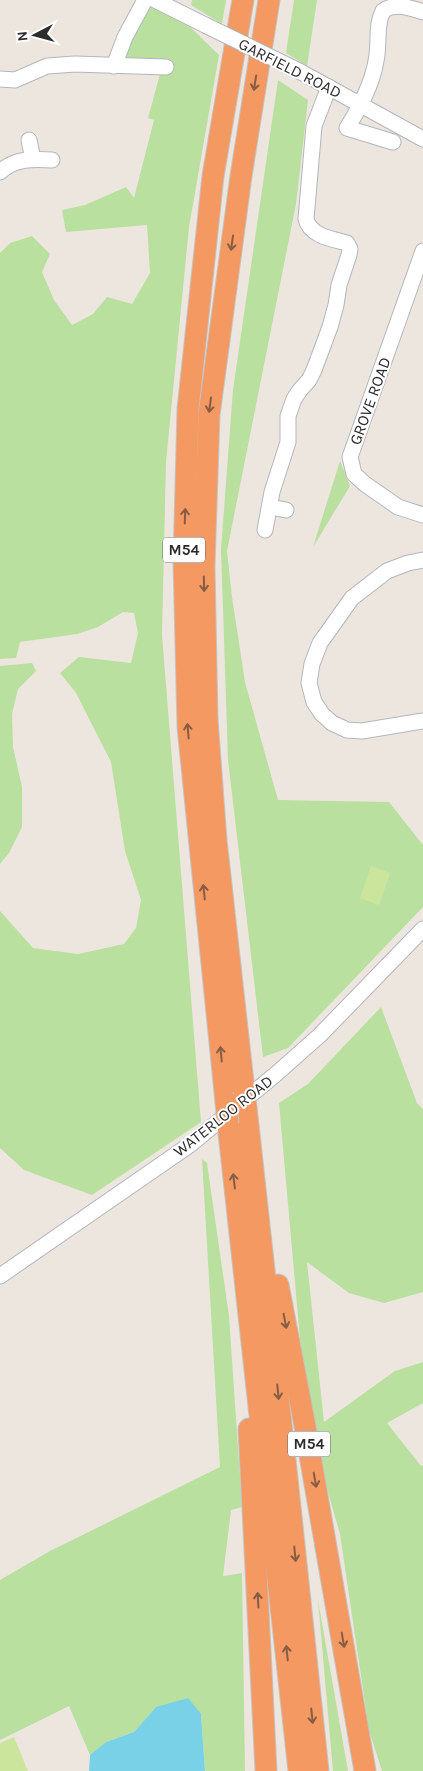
<svg xmlns="http://www.w3.org/2000/svg" width="423" height="1771" viewBox="0 0 423 1771" font-family="Karla,sans-serif">
  <rect width="100%" height="100%" fill="#ede6df"/>
  <g fill="#b9e09f">
    <polygon points="192,0 226,0 222,24 191,5"/>
    <polygon points="294,0 317,0 307,66 286,53"/>
    <polygon points="149,3 188,25 219,55 189,227 166,462 162,635 201,1122 92,1195 24,1170 0,1148 0,911 33,948 78,954 124,944 136,928 141,900 125,851 111,762 76,693 60,673 79,657 131,663 138,633 134,613 123,612 98,627 77,634 20,642 16,658 0,659 0,253 10,243 32,236 50,254 42,272 54,300 72,325 93,314 107,297 132,304 150,273 147,225 66,232 62,210 85,205 126,187 134,198 154,120 148,118 163,63 130,63 121,56"/>
    <polygon points="278,80 308,100 296,204 227,551 232,597 245,682 278,800 389,802 423,845 423,907 288,1048 263,1057 228,760 221,549 233,390"/>
    <polygon points="340,461 350,486 313,547"/>
    <polygon points="32,663 36,671 18,689 12,714 13,747 22,787 22,827 9,853 0,864 0,666"/>
    <polygon points="381,1007 417,1103 423,1109 423,1292 384,1303 349,1293 307,1262 324,1422 395,1371 423,1362 423,1403 387,1423 421,1466 423,1465 423,1771 382,1771 369,1730 340,1534 318,1457 301,1350 279,1103 308,1084"/>
    <polygon points="202,1159 207,1163 229,1316 242,1507 231,1510 223,1576 242,1573 245,1771 205,1771 201,1714 156,1707 134,1732 106,1742 90,1755 69,1706 0,1740 0,1580 50,1551 220,1467"/>
    <polygon points="318,1600 348,1771 333,1771"/>
  </g>
  <g fill="#cbe69c">
    <polygon points="371,866 390,873 379,905 360,898"/>
    <polygon points="14,1737 28,1771 0,1771 0,1743"/>
  </g>
  <polygon fill="#79d1e8" points="188,1698 201,1714 205,1771 89,1771 90,1755 106,1742 134,1732 156,1707"/>
  <g fill="none" stroke-linecap="round" stroke-linejoin="round">
    <defs>
      <g id="minor">
        <polyline points="155,0 205,25"/>
        <polyline points="114,66 125,37 145,0"/>
        <polyline points="299,71 423,139"/>
        <polyline points="0,79 15,80 47,66 75,64 166,67"/>
        <polyline points="29,140 33,159"/>
        <path d="M393,142l-46,-14c13,-21 25,-43 29,-67 4,-17 -1,-35 7,-50 12,-9 28,-3 40,1"/>
        <path d="M0,172c15,-14 33,-13 52,-12"/>
        <polyline points="423,251 350,457 354,474 365,484 398,507 423,515"/>
        <polyline points="270,507 286,510"/>
        <path d="M265,530l7,-38 16,-50v-26l6,-17 6,-9 9,-10 5,-10 16,-43 6,-22 3,-20 10,-30 1,-6 -3,-6c-15,-4 -37,-7 -41,-24l8,-93 15,-39"/>
        <polyline points="423,560 408,563 387,571 352,598 320,643 312,664 309,683 314,702 322,714 332,723 347,730 362,731 423,721"/>
        <polyline points="0,1276 191,1144 276,1074 320,1035 423,929"/>
      </g>
      <g id="highway">
        <polyline points="244,1091 216,840 207,719 204,566 209,415 241,176 269,0"/>
        <polyline points="226,1102 188,727 184,561 188,409 213,176 243,0"/>
        <polyline points="246,1107 286,1469 318,1771"/>
        <polyline points="228,1124 299,1771"/>
        <polyline points="278,1285 304,1421 365,1771"/>
        <polyline points="249,1429 266,1771"/>
      </g>
    </defs>
    <use href="#minor" stroke="#b2b6be" stroke-width="17"/>
    <use href="#highway" stroke="#c4c4c4" stroke-width="23"/>
    <use href="#minor" stroke="#fff" stroke-width="15"/>
    <use href="#highway" stroke="#f59962" stroke-width="21"/>
    <defs>
      <polyline id="minor-bridge" points="205,25 299,71"/>
      <g id="highway-bridge">
        <polyline points="244,1091 246,1107"/>
        <polyline points="226,1102 228,1124"/>
      </g>
    </defs>
    <use href="#minor-bridge" stroke="#b2b6be" stroke-width="17" stroke-linecap="butt"/>
    <use href="#highway-bridge" stroke="#c4c4c4" stroke-width="23" stroke-linecap="butt"/>
    <use href="#minor-bridge" stroke="#fff" stroke-width="15"/>
    <use href="#highway-bridge" stroke="#f59962" stroke-width="21"/>
  </g>
  <defs><path id="oneway-shaft" d="M-6 0H5M1.5-3L5.5 0L1.5 3" fill="none" stroke-width="1.6" stroke-linecap="round" stroke-linejoin="round" transform="scale(1.25)"/></defs>
  <g stroke="#865d44">
    <use href="#oneway-shaft" transform="translate(255 83) rotate(99)"/>
    <use href="#oneway-shaft" transform="translate(232 243) rotate(98)"/>
    <use href="#oneway-shaft" transform="translate(210 405) rotate(98)"/>
    <use href="#oneway-shaft" transform="translate(185 516) rotate(-88)"/>
    <use href="#oneway-shaft" transform="translate(204 584) rotate(89)"/>
    <use href="#oneway-shaft" transform="translate(188 731) rotate(-95)"/>
    <use href="#oneway-shaft" transform="translate(204 892) rotate(-96)"/>
    <use href="#oneway-shaft" transform="translate(221 1054) rotate(-96)"/>
    <use href="#oneway-shaft" transform="translate(234 1181) rotate(-97)"/>
    <use href="#oneway-shaft" transform="translate(285 1321) rotate(79)"/>
    <use href="#oneway-shaft" transform="translate(278 1392) rotate(84)"/>
    <use href="#oneway-shaft" transform="translate(315 1480) rotate(80)"/>
    <use href="#oneway-shaft" transform="translate(295 1554) rotate(84)"/>
    <use href="#oneway-shaft" transform="translate(258 1600) rotate(-93)"/>
    <use href="#oneway-shaft" transform="translate(343 1640) rotate(80)"/>
    <use href="#oneway-shaft" transform="translate(287 1653) rotate(-96)"/>
    <use href="#oneway-shaft" transform="translate(312 1716) rotate(84)"/>
  </g>
  <g text-anchor="middle" dominant-baseline="central" stroke-width="4" stroke-linejoin="round" paint-order="stroke">
    <g fill="#fff" stroke="#6b6b6b" stroke-width="1">
      <rect x="163" y="537.5" width="42" height="25" rx="4"/>
      <rect x="288" y="1431.5" width="42" height="25" rx="4"/>
    </g>
    <g font-size="15" font-weight="bold" fill="#2c2c2c">
      <text x="184" y="550">M54</text>
      <text x="309" y="1444">M54</text>
    </g>
    <g font-size="16" fill="#2c2c2c" stroke="#fff">
      <text transform="translate(290 68) rotate(27)">GARFIELD ROAD</text>
      <text transform="translate(370 401) rotate(-70)">GROVE ROAD</text>
      <text transform="translate(223 1116) rotate(-38)">WATERLOO ROAD</text>
    </g>
  </g>
  <g transform="translate(35 35) rotate(264)" stroke="#ffffff" stroke-width="4" paint-order="stroke">
  <path d="M0-4L9 19L0 12L-9 19Z" fill="#2c2c2c"/>
  <text y="-8" font-size="14" font-weight="bold" text-anchor="middle" fill="#2c2c2c">N</text>
  </g>
</svg>
